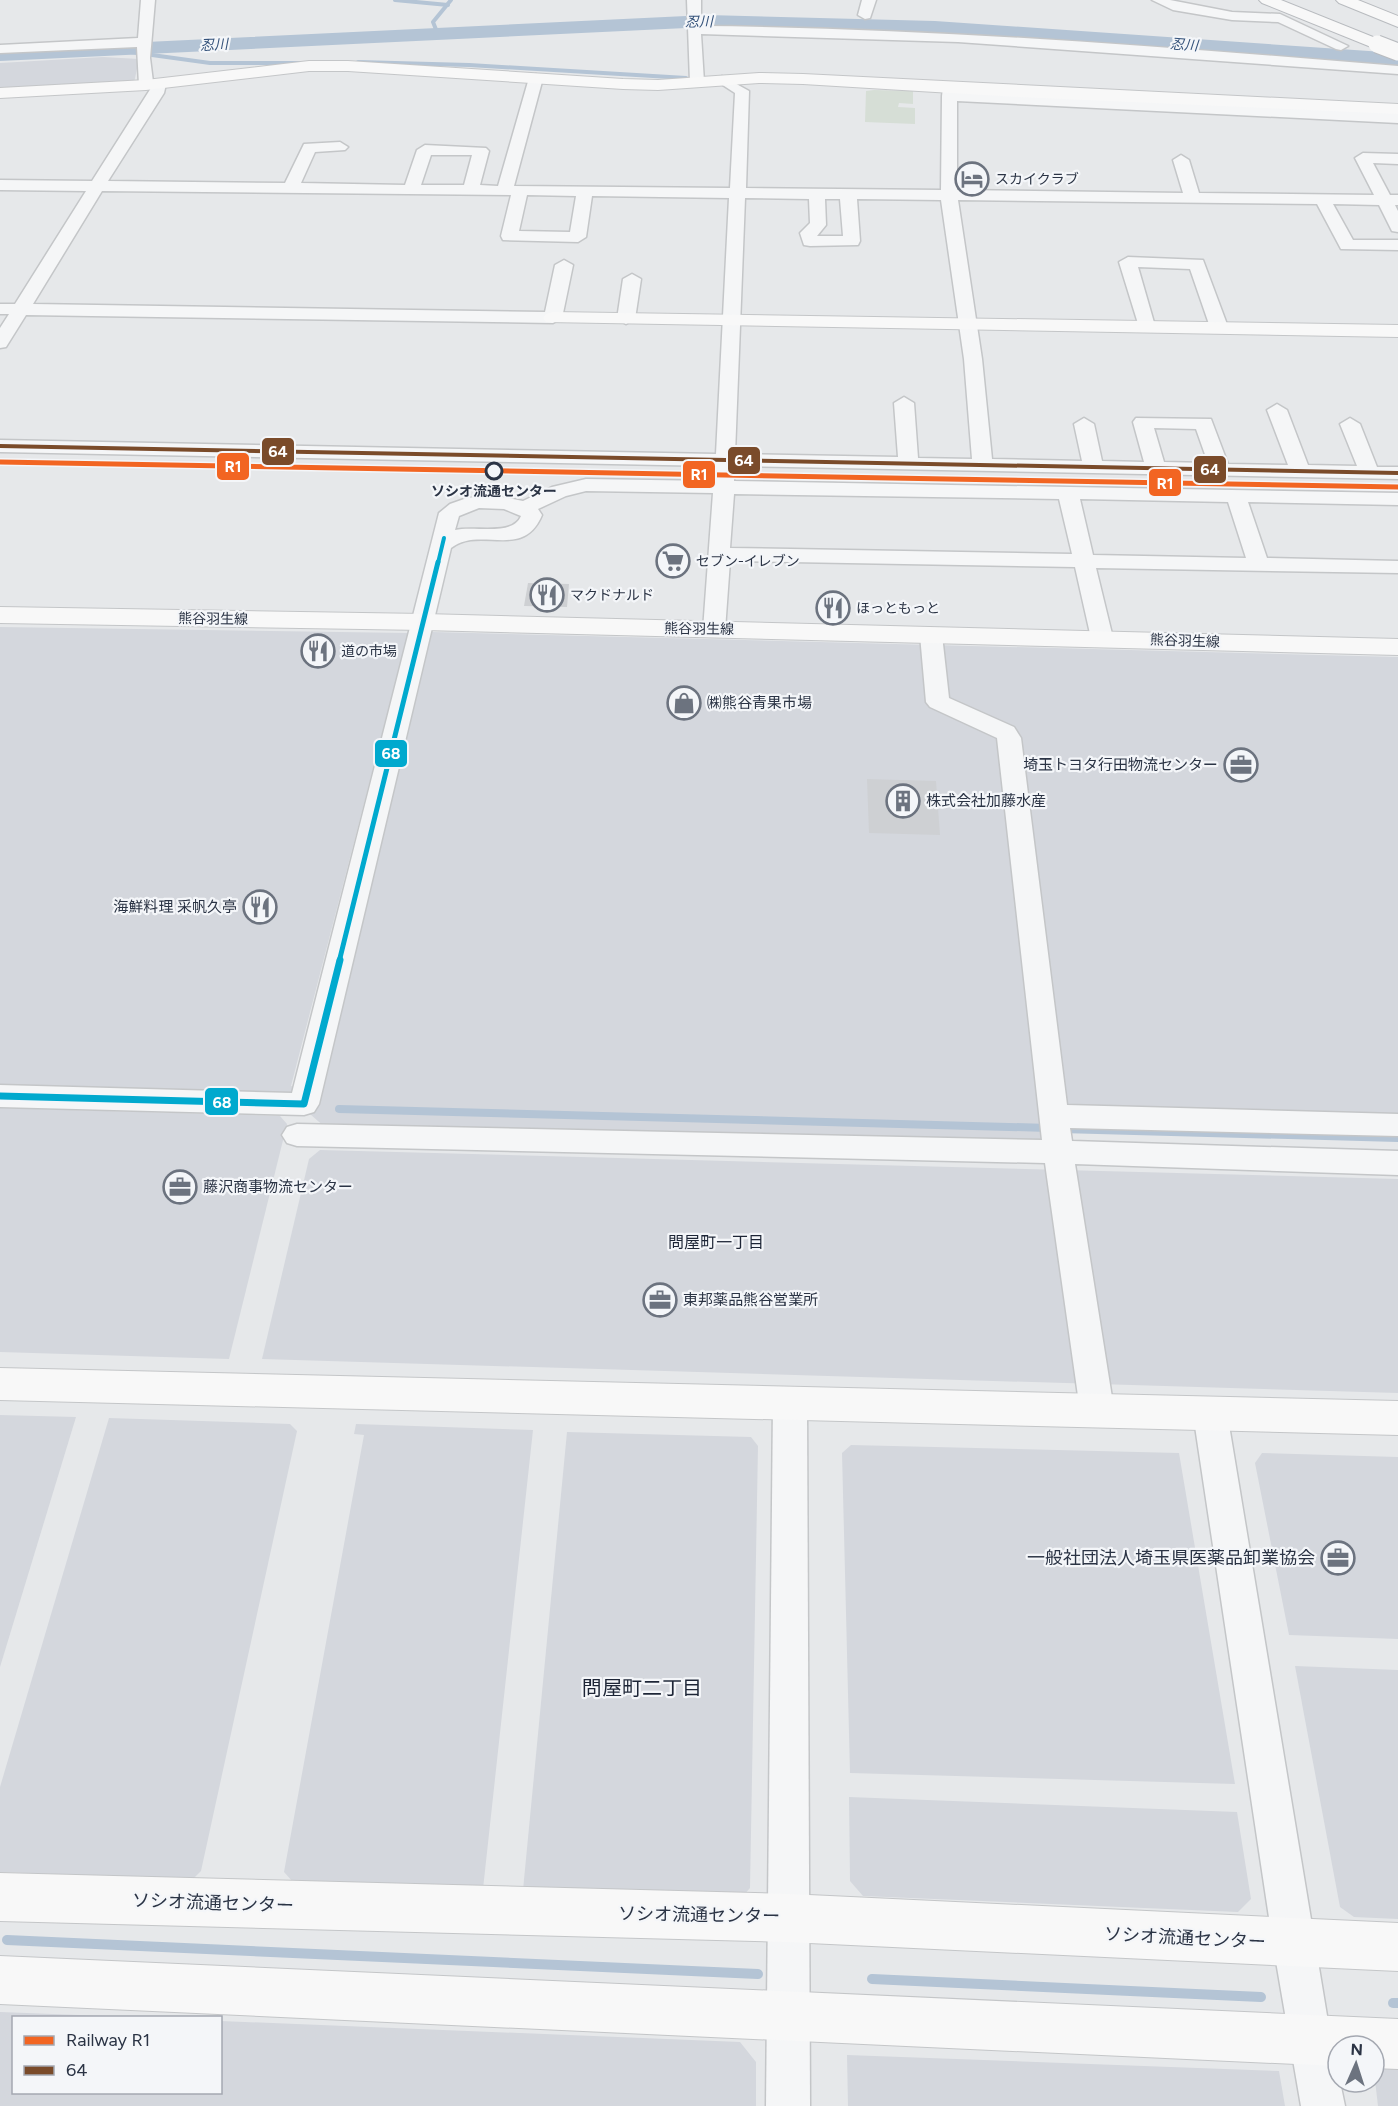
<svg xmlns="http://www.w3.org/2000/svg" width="1398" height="2106" viewBox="0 0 1398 2106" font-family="Figtree,'Noto Sans JP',sans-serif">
  <rect width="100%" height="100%" fill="#e6e8ea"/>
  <g fill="#d4d7dd">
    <polygon points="103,57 139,59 134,83 0,89 0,63"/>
    <polygon points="0,627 408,633 291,1086 295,1087 292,1097 0,1088"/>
    <polygon points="432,632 1398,657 1398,1120 1051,1112 1054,1148 327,1129 310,1114"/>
    <polygon points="0,1108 280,1116 287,1124 229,1359 0,1352"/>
    <polygon points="320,1150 1398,1179 1398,1393 262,1359 309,1159"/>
    <polygon points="0,1415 76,1417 0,1667"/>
    <polygon points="109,1418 290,1424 297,1431 201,1871 193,1879 0,1872 0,1787"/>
    <polygon points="356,1424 533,1430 483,1889 293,1882 284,1872 364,1435 354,1434"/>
    <polygon points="567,1432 751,1437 758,1446 750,1888 741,1898 523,1890"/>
    <polygon points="851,1445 1179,1453 1235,1784 850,1773 842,1453"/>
    <polygon points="1262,1453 1398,1457 1398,1639 1289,1635 1255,1463"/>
    <polygon points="1295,1666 1398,1670 1398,1919 1354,1917 1340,1907"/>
    <polygon points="849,1797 1237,1812 1251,1899 1238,1912 863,1896 850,1881"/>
    <polygon points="0,2012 132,2017 14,2018 14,2092 220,2092 221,2021 740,2042 756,2062 756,2106 0,2106"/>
    <polygon points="847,2055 1279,2071 1285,2106 848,2106"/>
    <polygon points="1383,2064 1398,2064 1398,2106 1378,2106 1374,2072"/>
  </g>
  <polygon fill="#d6ded6" points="874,90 913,91 913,104 899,103 898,107 915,108 915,124 865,122 866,91"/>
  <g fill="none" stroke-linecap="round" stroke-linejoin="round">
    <g stroke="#b4c4d5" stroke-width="4">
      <polyline points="395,0 448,5"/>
      <polyline points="437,32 433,22 451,0"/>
      <polyline points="123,51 210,63 301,63"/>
      <polyline points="358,62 469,65 686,78"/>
    </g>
    <g stroke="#b4c4d5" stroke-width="8">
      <polyline points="339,1109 1049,1128"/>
      <polyline points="1061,1129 1398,1138"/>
    </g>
    <g stroke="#b4c4d5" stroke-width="10">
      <polyline points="7,1940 758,1974"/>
      <polyline points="872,1979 1261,1997"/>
      <polyline points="1393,2003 1398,2003"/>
    </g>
    <polygon fill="#b4c4d5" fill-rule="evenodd" points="707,15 935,21 1398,53 1398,67 935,33 707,27 0,61 0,49"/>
  </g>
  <g fill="#ced0d3">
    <polygon points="528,583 569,584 567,607 524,606"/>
    <polygon points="867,779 936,781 940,835 869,833"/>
  </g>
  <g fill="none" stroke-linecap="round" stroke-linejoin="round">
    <defs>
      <g id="street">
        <path d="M141,0h14l-5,58 3,24 6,-2 7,4 -2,9 -56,88 177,2 19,-39 36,-2 8,5 -3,3 -30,2 -14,31 104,2 12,-35 8,-5 61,3 3,3 -9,34 18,1 31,-108 7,-4 7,4 -29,108 216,2 5,-95 -20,-13 7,-4 27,15 -3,97 195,2 1,-94 1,-8 7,-4 5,1 2,7 441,21v10l-441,-22v89l226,3 -10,-33 8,-5 8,5 10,33 175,2 -19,-37 8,-5 35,1v10l-25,-1 17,32h8v10h-3l3,6v21l-6,-1 -13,-26 -46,-1 20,36h45v10l-57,-1 -24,-45 -359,-4 24,159 10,100 90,2 -8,-37 10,-6 10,6 8,37 42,1 -11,-40 3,-4 75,1 17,45 60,1 -21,-55 10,-6 10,6 21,55 49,1 -17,-42 10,-6 10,6 17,43h21v12l-663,-13 -1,15 664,12v12l-150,-3 19,56 131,3v12l-302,-5 17,70 -3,5h-16l-3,-5 -16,-71 -345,-6 -5,69 -3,5h-16l-3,-5 10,-137 -127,-2 -20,5 -28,13 4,6c-19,46 -62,10 -91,33l-132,556 -5,8 -10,3 -304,-8v-22l292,8 147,-580 11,-9 17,-6 25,-3 31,6 29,-14 34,-8 128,2 1,-15 -715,-14v-12l716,14 13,-256 -137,-2 -6,41 -8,5 -75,-2 -2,-4 10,-41 -409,-4 -69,113 512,8 10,-47 9,-5 9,5 -11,53 -9,5 -527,-8 -20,32 -6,1v-20l9,-14h-9v-10h15l71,-113 -86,-1v-10l92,1 59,-93h-10l-2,-3 -2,-38 -137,6v-8l138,-7zM431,155h41l-8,30h-43zM527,195l49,1 -6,36 -51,-1zM745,198l64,1 1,24 -10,10 4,12 6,1 48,-1 2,-4 -3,-42 84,1 23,159 8,100 -54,-1 -4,-55 -10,-6 -10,6 4,54 -163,-3zM825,199h15l3,37h-26l9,-11zM1154,428l42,1 12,34 -44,-1zM734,494l325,5 13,55 -342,-6zM1080,499l148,3 18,56 -153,-3zM479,508l25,1 17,7c-9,21 -47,9 -66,14l4,-14z"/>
        <path d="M687,0h14v26c233,2 465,21 697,40v8l-440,-32 -257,-8 3,48 -7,4 -7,-4z"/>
        <polygon points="862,0 876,0 870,18 865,19 858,15"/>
        <polygon points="1152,0 1170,0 1232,12 1280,14 1348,46 1341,50 1336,49 1278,22 1232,20 1173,10"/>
        <polygon points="1128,257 1203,260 1228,327 1225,331 1219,332 1210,327 1190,269 1138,267 1155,326 1152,330 1140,330 1119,262"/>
        <polygon points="632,274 641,279 635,319 626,324 617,319 623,279"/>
        <polygon points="931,628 939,630 942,635 949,698 1014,727 1021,738 1067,1105 1398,1114 1398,1136 1070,1128 1072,1141 1398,1151 1398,1175 1075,1164 1114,1410 1109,1420 1097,1425 1085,1420 1080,1410 1045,1163 297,1146 287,1143 282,1135 287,1127 297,1124 1042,1140 997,738 930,707 926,702 920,635 923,630"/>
        <polygon points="790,1389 802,1393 807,1403 810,2106 766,2106 773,1403 778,1393"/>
        <polygon points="1210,1398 1222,1403 1227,1413 1338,2082 1340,2082 1345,2106 1301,2106 1273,1944 1193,1413 1198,1403"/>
      </g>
      <g id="secondary">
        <polygon points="309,61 348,61 623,79 658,80 759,73 803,74 1398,104 1398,114 1019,97 803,84 759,83 658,90 623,89 348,71 309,71 146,90 0,98 0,88 146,80"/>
        <polygon points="553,312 1398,325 1398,337 546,322 543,318 546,314"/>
        <polygon points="0,607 424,614 1398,639 1398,655 424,630 0,623"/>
        <polygon points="0,1368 1398,1401 1398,1435 0,1400"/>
        <polygon points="0,1873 788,1894 1398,1923 1398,1971 788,1942 0,1921"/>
        <polygon points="0,1956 1398,2019 1398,2069 1374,2068 1374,2046 1338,2046 1338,2066 0,2004"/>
      </g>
      <g id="highway">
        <polygon points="1259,0 1281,0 1383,41 1385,44 1377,49 1371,47 1262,3"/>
        <polygon points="1336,0 1358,0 1398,16 1398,27 1339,3"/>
      </g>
    </defs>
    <use href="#street" stroke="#c4c6c8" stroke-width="3"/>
    <use href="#secondary" stroke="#c4c6c8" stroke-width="2"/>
    <use href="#highway" stroke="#b8bbbf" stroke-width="2"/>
    <use href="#street" fill="#f5f6f7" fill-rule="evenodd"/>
    <use href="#secondary" fill="#f8f8f8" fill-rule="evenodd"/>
    <use href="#highway" fill="#f8f8f8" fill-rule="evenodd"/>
    <defs>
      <polyline id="highway-bridge" points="1377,44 1398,52"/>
    </defs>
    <use href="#highway-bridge" stroke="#b8bbbf" stroke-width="19" stroke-linecap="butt"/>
    <use href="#highway-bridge" stroke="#f8f8f8" stroke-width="17"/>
    <defs>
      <polyline id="bus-1" points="0,446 1398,473"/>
      <polyline id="bus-2-far2" points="438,563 444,538"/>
      <polyline id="bus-2-far1" points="339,962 438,562"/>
      <polyline id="bus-2" points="0,1096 304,1104 340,960"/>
    </defs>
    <use href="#bus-1" stroke="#f4f6f9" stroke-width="7"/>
    <use href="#bus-2-far2" stroke="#f4f6f9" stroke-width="7"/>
    <use href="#bus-2-far1" stroke="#f4f6f9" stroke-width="9"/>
    <use href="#bus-2" stroke="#f4f6f9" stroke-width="11"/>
    <use href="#bus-1" stroke="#7a4b2a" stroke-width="4"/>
    <use href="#bus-2-far2" stroke="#00a9ce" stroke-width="4"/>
    <use href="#bus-2-far1" stroke="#00a9ce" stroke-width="5"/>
    <use href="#bus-2" stroke="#00a9ce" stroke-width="7"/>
    <defs>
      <polyline id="rail-1" points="0,462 1398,487"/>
    </defs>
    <use href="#rail-1" stroke="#f4f6f9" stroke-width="8"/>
    <use href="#rail-1" stroke="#f26522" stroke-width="5"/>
  </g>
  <defs>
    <symbol id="hotel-ring" viewBox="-11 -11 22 22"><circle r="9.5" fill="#f4f6f9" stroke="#6c737f" stroke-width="1.5"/><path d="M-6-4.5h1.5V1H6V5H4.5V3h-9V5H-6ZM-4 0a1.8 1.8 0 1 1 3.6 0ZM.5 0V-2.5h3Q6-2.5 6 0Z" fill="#6c737f"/></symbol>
    <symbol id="supermarket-ring" viewBox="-11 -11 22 22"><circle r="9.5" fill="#f4f6f9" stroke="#6c737f" stroke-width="1.5"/><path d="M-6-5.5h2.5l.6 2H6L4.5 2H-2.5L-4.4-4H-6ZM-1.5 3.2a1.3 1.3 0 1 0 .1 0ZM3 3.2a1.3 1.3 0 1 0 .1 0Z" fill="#6c737f"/></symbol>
    <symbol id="restaurant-ring" viewBox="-11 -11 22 22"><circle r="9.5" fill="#f4f6f9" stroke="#6c737f" stroke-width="1.5"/><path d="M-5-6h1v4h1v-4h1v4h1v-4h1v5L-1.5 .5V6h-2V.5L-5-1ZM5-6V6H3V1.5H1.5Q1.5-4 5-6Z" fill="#6c737f"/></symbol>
    <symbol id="shop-ring" viewBox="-11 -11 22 22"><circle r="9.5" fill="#f4f6f9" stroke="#6c737f" stroke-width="1.5"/><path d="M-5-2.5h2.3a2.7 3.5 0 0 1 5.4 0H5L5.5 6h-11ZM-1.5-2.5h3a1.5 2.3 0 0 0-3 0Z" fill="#6c737f"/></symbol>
    <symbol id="office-ring" viewBox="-11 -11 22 22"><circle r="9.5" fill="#f4f6f9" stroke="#6c737f" stroke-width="1.5"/><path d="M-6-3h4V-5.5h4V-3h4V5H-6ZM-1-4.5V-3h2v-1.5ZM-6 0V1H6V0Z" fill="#6c737f"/></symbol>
    <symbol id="building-ring" viewBox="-11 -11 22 22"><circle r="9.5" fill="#f4f6f9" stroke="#6c737f" stroke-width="1.5"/><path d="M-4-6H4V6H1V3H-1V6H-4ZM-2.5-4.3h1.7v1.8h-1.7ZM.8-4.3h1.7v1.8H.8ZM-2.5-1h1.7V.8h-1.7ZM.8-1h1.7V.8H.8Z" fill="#6c737f"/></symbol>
  </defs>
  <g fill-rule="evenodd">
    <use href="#hotel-ring" x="953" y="160" width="38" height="38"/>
    <use href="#supermarket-ring" x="654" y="542" width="38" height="38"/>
    <use href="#restaurant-ring" x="528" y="576" width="38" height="38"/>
    <use href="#restaurant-ring" x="814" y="589" width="38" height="38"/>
    <use href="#restaurant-ring" x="299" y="632" width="38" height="38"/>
    <use href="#shop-ring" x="665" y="684" width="38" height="38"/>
    <use href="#office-ring" x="1222" y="746" width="38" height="38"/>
    <use href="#building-ring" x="884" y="782" width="38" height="38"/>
    <use href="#restaurant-ring" x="241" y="888" width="38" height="38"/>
    <use href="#office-ring" x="161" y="1168" width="38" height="38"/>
    <use href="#office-ring" x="641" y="1281" width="38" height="38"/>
    <use href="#office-ring" x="1319" y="1539" width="38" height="38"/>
  </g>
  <circle fill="#f4f6f9" stroke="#2b3445" stroke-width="3" cx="494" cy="471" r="8"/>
  <g text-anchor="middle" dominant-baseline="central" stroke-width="4.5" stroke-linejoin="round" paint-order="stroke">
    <g font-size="14" font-style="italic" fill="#34527a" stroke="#f4f6f9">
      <text transform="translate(699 22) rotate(-1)">忍川</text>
      <text transform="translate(214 45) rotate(-3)">忍川</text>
      <text transform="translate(1184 45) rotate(4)">忍川</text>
    </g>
    <g font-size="14" fill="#2b3445" stroke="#f4f6f9" text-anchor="start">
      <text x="995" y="179">スカイクラブ</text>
      <text x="696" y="561">セブン-イレブン</text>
      <text x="570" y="595">マクドナルド</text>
      <text x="856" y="608">ほっともっと</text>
      <text x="341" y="651">道の市場</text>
    </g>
    <g font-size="14" font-weight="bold" fill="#2b3445" stroke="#f4f6f9">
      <text x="494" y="491">ソシオ流通センター</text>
    </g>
    <g font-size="14" fill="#2b3445" stroke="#f4f6f9">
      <text transform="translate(213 619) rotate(1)">熊谷羽生線</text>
      <text transform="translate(699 629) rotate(1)">熊谷羽生線</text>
      <text transform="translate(1185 641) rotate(2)">熊谷羽生線</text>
    </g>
    <g font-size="15" fill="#2b3445" stroke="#f4f6f9" text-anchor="start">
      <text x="707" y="703">㈱熊谷青果市場</text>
      <text x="1218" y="765" text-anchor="end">埼玉トヨタ行田物流センター</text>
      <text x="926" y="801">株式会社加藤水産</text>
      <text x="237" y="907" text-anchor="end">海鮮料理 采帆久亭</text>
      <text x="203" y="1187">藤沢商事物流センター</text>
      <text x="683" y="1300">東邦薬品熊谷営業所</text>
    </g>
    <g font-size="16" fill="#1d2536" stroke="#f4f6f9">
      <text x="716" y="1242">問屋町一丁目</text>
    </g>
    <g font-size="18" fill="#2b3445" stroke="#f4f6f9" text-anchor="end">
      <text x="1315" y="1558">一般社団法人埼玉県医薬品卸業協会</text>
    </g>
    <g font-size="18" fill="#2b3445" stroke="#f4f6f9">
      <text transform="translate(213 1903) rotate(2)">ソシオ流通センター</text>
      <text transform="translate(699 1915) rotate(1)">ソシオ流通センター</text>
      <text transform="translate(1185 1938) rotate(3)">ソシオ流通センター</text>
    </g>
    <g font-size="20" fill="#1d2536" stroke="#f4f6f9">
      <text x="642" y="1688">問屋町二丁目</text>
    </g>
  </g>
  <g stroke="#f4f6f9" stroke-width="2">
    <rect x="261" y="437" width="34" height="29" rx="6" fill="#7a4b2a"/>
    <rect x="727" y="446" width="34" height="29" rx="6" fill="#7a4b2a"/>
    <rect x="216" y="452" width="34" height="29" rx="6" fill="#f26522"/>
    <rect x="1193" y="455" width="34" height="29" rx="6" fill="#7a4b2a"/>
    <rect x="682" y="460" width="34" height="29" rx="6" fill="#f26522"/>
    <rect x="1148" y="468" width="34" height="29" rx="6" fill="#f26522"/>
    <rect x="374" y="739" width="34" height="29" rx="6" fill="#00a9ce"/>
    <rect x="204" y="1087" width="35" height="29" rx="6" fill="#00a9ce"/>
  </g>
  <g font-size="16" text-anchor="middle" font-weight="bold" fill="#fff">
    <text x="278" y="457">64</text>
    <text x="744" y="466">64</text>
    <text x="233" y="472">R1</text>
    <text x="1210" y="475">64</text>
    <text x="699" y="480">R1</text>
    <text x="1165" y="489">R1</text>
    <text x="391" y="759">68</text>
    <text x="222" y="1108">68</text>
  </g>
  <rect x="12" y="2016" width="210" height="78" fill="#f4f6f9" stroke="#a4a8b1" stroke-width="1.5"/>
  <rect x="24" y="2036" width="30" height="9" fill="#f26522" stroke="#a4a8b1" stroke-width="1.5"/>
  <text x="66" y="2046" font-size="18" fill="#2b3445">Railway R1</text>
  <rect x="24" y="2066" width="30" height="9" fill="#7a4b2a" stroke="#a4a8b1" stroke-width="1.5"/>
  <text x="66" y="2076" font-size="18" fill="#2b3445">64</text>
  <g transform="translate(1356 2064) rotate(3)"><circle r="28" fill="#f4f6f9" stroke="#a4a8b1" stroke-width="1.5"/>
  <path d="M0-4.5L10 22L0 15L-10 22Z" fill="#6c737f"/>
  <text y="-9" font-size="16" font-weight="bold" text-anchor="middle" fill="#2b3445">N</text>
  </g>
</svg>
